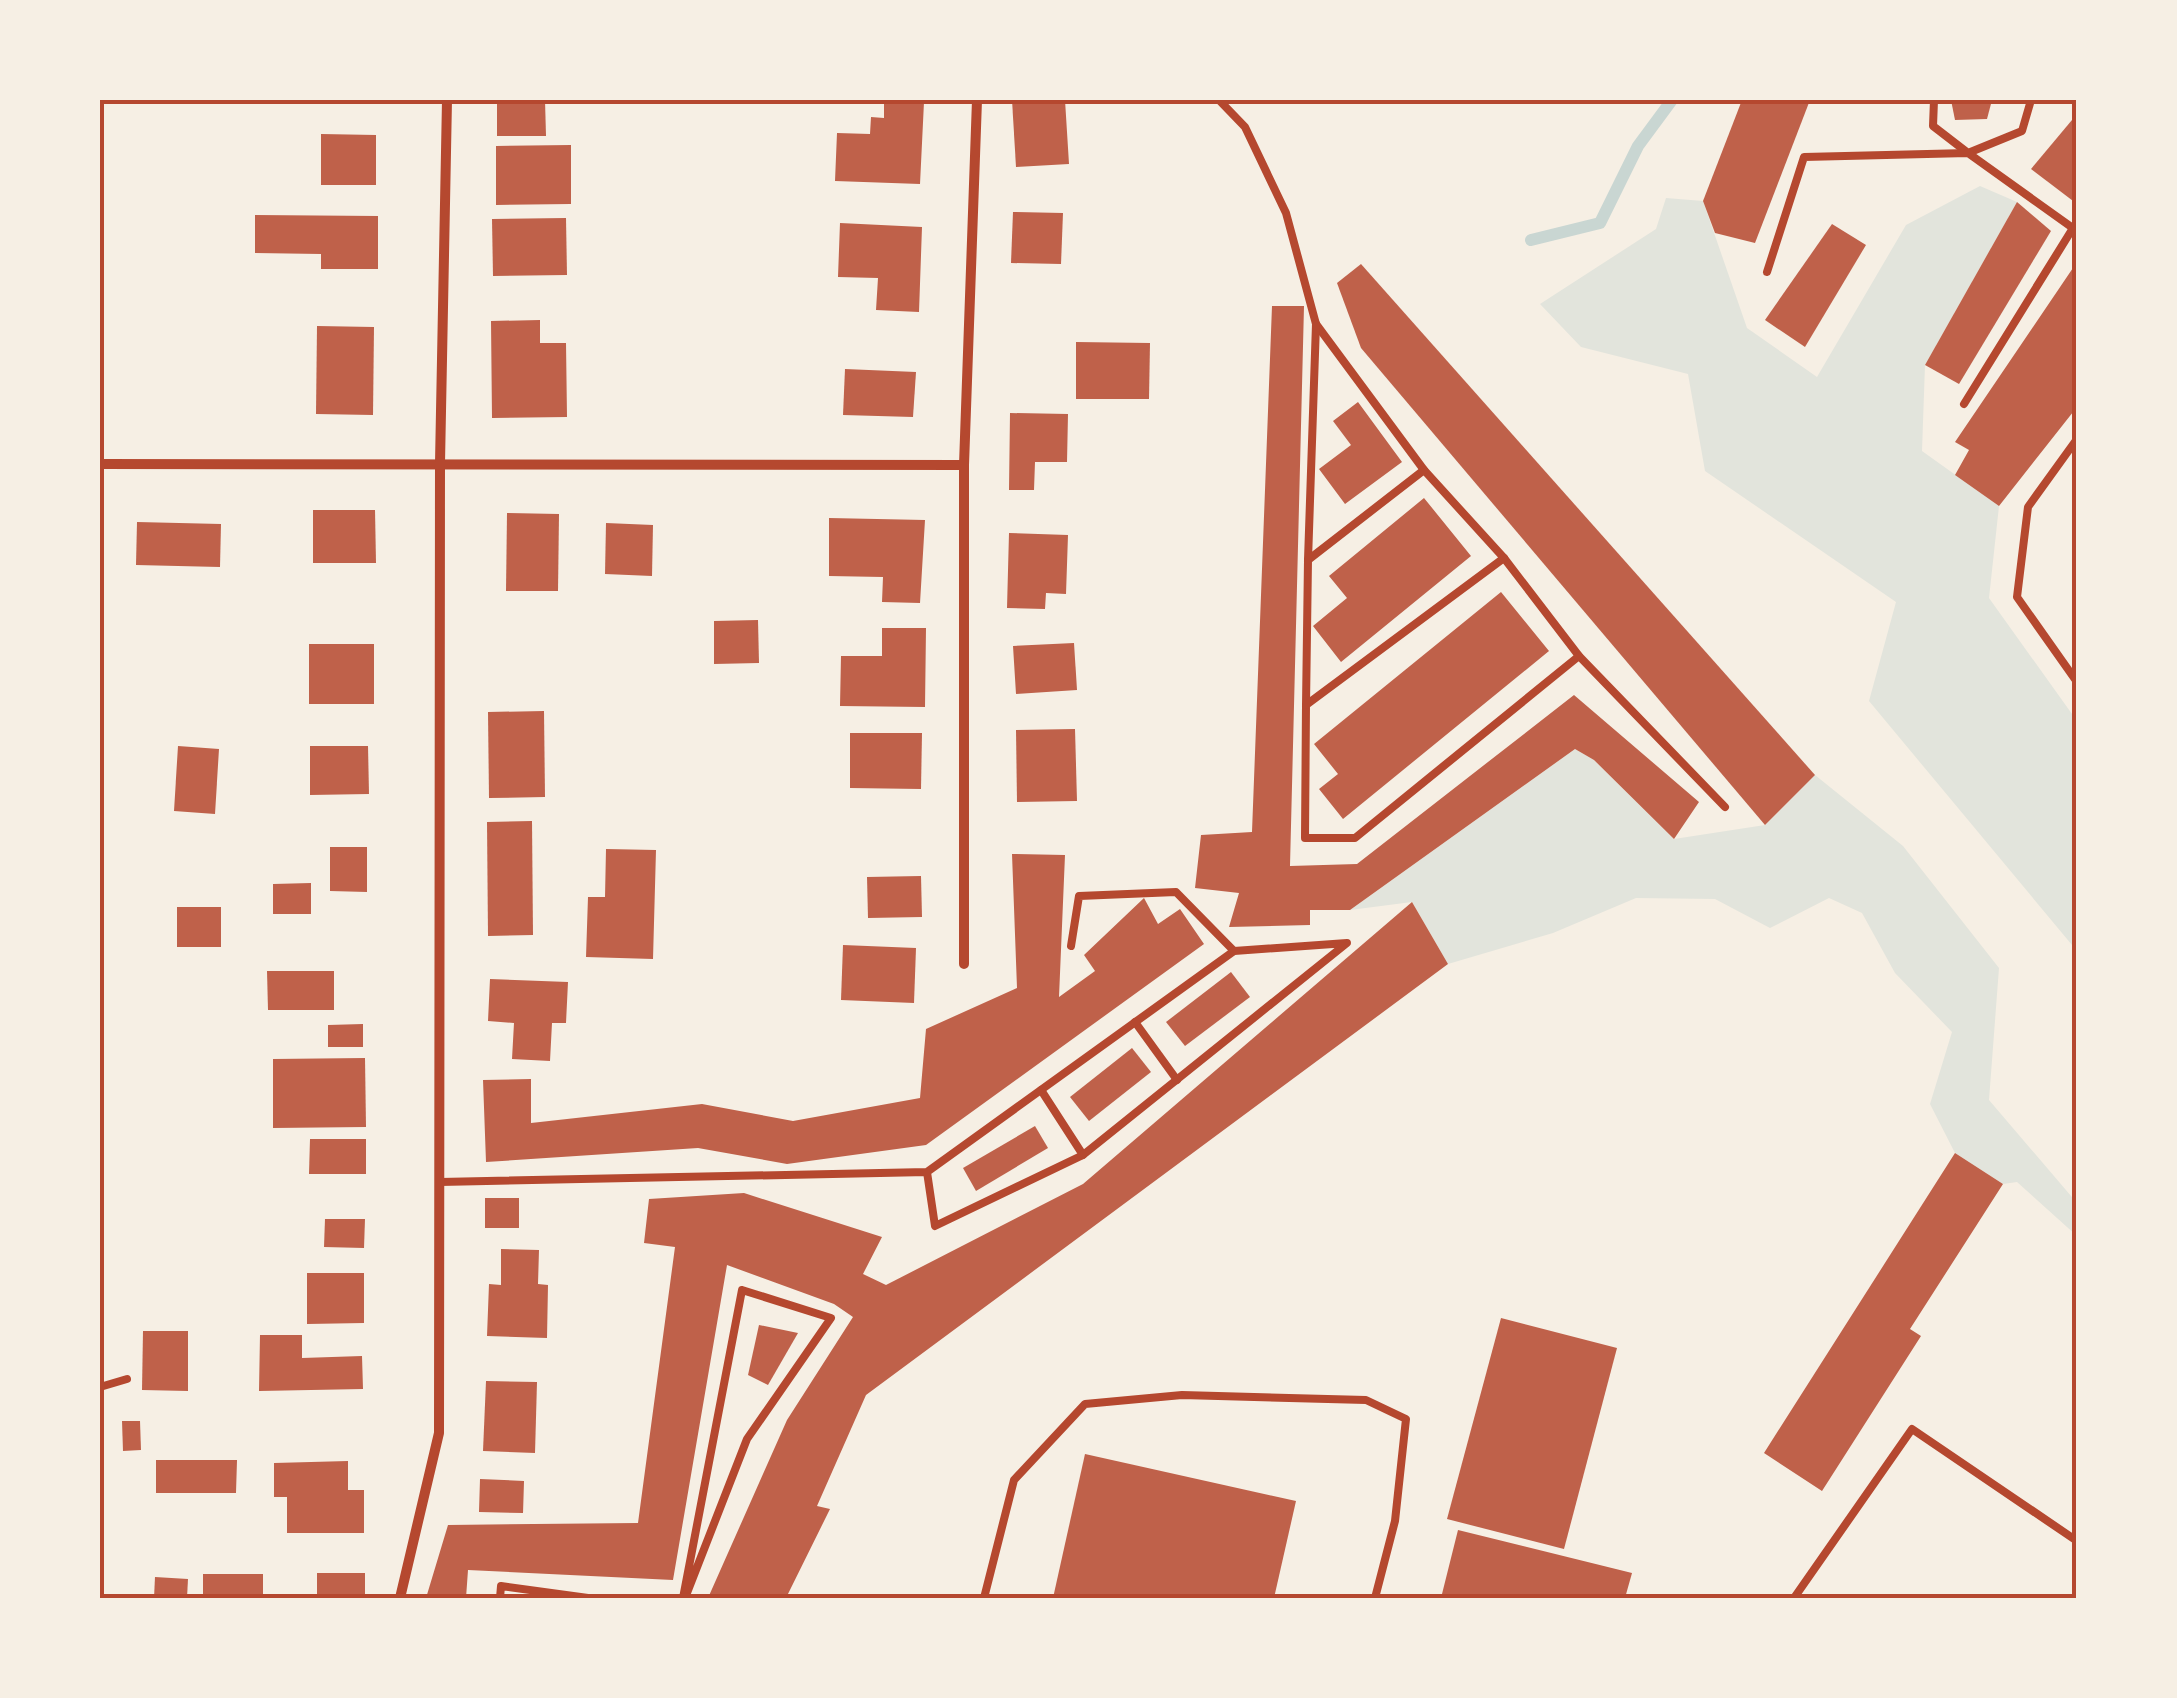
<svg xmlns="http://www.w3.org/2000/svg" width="2177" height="1698" viewBox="0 0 2177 1698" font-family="'Fira Sans',sans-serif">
  <rect width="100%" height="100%" fill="#f6efe4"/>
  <g fill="#e2e4dc">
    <polygon points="1980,186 2017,202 1925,365 1922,451 1999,506 1989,598 2077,721 2077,951 1869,701 1896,602 1705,471 1688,374 1581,347 1540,304 1656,229 1666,198 1703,201 1747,328 1817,377 1906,225"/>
    <polygon points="1575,749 1594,760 1674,839 1765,825 1815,775 1903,846 1999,968 1989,1100 2077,1203 2077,1236 2017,1182 2003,1184 1955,1153 1930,1104 1952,1032 1895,973 1862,913 1829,898 1770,928 1715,899 1636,898 1553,933 1448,964 1412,902 1350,910"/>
  </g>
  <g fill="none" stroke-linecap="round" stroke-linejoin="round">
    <polyline stroke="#c9d6d2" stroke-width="12" points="1531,240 1600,223 1638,146 1672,100"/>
  </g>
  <g fill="#bf614a">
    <polygon points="497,100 545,100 546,136 497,136"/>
    <polygon points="884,100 924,102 920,184 835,181 837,133 870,134 871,117 884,118"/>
    <polygon points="1012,100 1065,100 1069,164 1016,167"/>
    <polygon points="1742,100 1810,100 1755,243 1715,233 1703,201"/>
    <polygon points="1951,100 1992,100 1987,119 1955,120"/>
    <polygon points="2077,114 2077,204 2031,169"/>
    <polygon points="321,134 376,135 376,185 321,185"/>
    <polygon points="571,145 571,204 496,205 496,146"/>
    <polygon points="2017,202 2051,231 1959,384 1925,365"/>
    <polygon points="1013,212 1063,213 1061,264 1011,263"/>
    <polygon points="255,215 378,216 378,269 321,269 321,254 255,253"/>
    <polygon points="566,218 567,275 493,276 492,219"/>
    <polygon points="840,223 922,227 919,312 876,310 878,278 838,277"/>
    <polygon points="1832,224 1866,245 1805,347 1765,320"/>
    <polygon points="2077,262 2077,407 1999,506 1955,475 1969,450 1955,442"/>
    <polygon points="1361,264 1815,775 1765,825 1361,348 1337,283"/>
    <polygon points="1272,306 1304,306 1290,866 1357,864 1574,695 1699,802 1674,839 1594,760 1575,749 1350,910 1310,910 1310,925 1229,927 1239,893 1195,888 1201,835 1252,832"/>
    <polygon points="540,320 540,343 566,343 567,417 492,418 491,321"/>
    <polygon points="317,326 374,327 373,415 316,414"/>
    <polygon points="1076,342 1150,343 1149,399 1076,399"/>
    <polygon points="845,369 916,372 913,417 843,415"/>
    <polygon points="1358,402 1402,462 1345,504 1319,469 1351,445 1333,421"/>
    <polygon points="1010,413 1068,414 1067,462 1035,462 1034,490 1009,490"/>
    <polygon points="1424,498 1471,556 1341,662 1313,626 1347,598 1329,576"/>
    <polygon points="313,510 375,510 376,563 313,563"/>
    <polygon points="507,513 559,514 558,591 506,591"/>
    <polygon points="829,518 925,520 920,603 882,602 883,577 829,576"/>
    <polygon points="137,522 221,524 220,567 136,565"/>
    <polygon points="606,523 653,525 652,576 605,574"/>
    <polygon points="1009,533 1068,535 1066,594 1046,593 1045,609 1007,608"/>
    <polygon points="1501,592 1549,651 1343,819 1319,789 1338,774 1314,744"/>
    <polygon points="758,620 759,663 714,664 714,621"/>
    <polygon points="882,628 926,628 925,707 840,706 841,656 882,656"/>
    <polygon points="1074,643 1077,690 1016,694 1013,646"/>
    <rect x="309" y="644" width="65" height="60"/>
    <polygon points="544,711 545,797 489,798 488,712"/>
    <polygon points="1075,729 1077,801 1017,802 1016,730"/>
    <polygon points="850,733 922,733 921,789 850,788"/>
    <polygon points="178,746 219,749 215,814 174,811"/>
    <polygon points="310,746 368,746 369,794 310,795"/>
    <polygon points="532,821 533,935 488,936 487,822"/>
    <polygon points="330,847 367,847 367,892 330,891"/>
    <polygon points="606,849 656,850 653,959 586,957 588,897 605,897"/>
    <polygon points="1012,854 1065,855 1059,997 1095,971 1084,955 1144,898 1158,924 1180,909 1204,944 926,1145 787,1164 698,1148 486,1162 483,1080 531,1079 531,1123 702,1104 793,1121 920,1098 926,1029 1017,988"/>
    <polygon points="921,876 922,917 868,918 867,877"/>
    <polygon points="311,883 311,914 273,914 273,884"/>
    <polygon points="1412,902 1448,964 866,1395 817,1506 830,1509 786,1598 708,1598 787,1420 853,1317 834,1304 727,1265 673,1580 468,1570 466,1598 426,1598 448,1525 638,1523 675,1247 644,1243 649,1199 744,1193 882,1237 863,1274 886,1285 1083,1184"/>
    <rect x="177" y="907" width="44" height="40"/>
    <polygon points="843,945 916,948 914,1003 841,1000"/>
    <polygon points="267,971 334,971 334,1010 268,1010"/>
    <polygon points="1231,972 1250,997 1185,1046 1166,1022"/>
    <polygon points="490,979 568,982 566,1023 552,1023 550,1061 512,1059 514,1023 488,1021"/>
    <polygon points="363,1024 363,1047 328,1047 328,1025"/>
    <polygon points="1132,1048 1151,1072 1089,1121 1070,1097"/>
    <polygon points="365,1058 366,1127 273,1128 273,1059"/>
    <polygon points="1035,1126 1048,1148 976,1191 963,1168"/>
    <polygon points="310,1139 366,1139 366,1174 309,1174"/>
    <polygon points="1955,1153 2003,1184 1910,1329 1921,1336 1822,1491 1764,1453"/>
    <rect x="485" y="1198" width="34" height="30"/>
    <polygon points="325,1219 365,1219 364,1248 324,1247"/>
    <polygon points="501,1249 539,1250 538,1284 548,1285 547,1338 487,1336 489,1284 501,1285"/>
    <polygon points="307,1273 364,1273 364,1323 307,1324"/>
    <polygon points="1501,1318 1617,1348 1564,1549 1447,1519"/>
    <polygon points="759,1325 798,1333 768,1385 748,1375"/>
    <polygon points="143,1331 188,1331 188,1391 142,1390"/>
    <polygon points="260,1335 302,1335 302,1358 362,1356 363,1389 259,1391"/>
    <polygon points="486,1381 537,1382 535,1453 483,1451"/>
    <polygon points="122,1421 140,1421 141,1450 123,1451"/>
    <polygon points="1085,1454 1296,1501 1274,1598 1053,1598"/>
    <polygon points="156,1460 237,1460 236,1493 156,1493"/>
    <polygon points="348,1461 348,1490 364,1490 364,1533 287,1533 287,1497 274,1497 274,1463"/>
    <polygon points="480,1479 524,1481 523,1513 479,1512"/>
    <polygon points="1458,1530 1632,1573 1625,1598 1441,1598"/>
    <rect x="317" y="1573" width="48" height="25"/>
    <rect x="203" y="1574" width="60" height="24"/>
    <polygon points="155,1577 188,1579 187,1598 154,1598"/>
  </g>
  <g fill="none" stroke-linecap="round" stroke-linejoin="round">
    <g stroke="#b5482f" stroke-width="8">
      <polyline points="1219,100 1245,127 1286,213 1316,324 1424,470 1504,558 1579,656 1725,807"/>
      <polyline points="1934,100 1933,126 1968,153 2022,131 2031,100"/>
      <polyline points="1767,272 1804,157 1968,153 2077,231"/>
      <polyline points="1964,404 2073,228"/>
      <polyline points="2077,439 2028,507 2017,597 2077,682"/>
      <polyline points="1504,558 1306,705 1305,838 1355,838 1579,656"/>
      <polyline points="1308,560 1316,324"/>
      <polyline points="1306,705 1308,560 1424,470"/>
      <polyline points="1071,946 1079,896 1176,892 1234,951"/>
      <polyline points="1135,1022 1177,1080"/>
      <polyline points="1041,1090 1083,1155"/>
      <polyline points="440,1182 927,1172 1234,951 1347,943 1083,1155 935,1226 927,1172"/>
      <polyline points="100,1387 127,1379"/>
      <polyline points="500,1598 501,1586 588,1598"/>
      <polyline points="683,1598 742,1290 831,1318 747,1439 685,1598"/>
      <polyline points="984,1598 1014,1480 1085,1404 1182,1395 1366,1400 1406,1419 1395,1521 1375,1598"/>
      <polyline points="1794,1598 1912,1429 2077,1541"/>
    </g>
    <g stroke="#b5482f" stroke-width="10">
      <polyline points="100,464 964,465"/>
      <polyline points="964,964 964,465 977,100"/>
      <polyline points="400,1598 439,1433 440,463 447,100"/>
    </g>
  </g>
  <rect width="2177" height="1698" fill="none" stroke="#f6efe4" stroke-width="205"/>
  <rect x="102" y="102" width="1972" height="1494" fill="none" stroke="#b5482f" stroke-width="4"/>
</svg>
